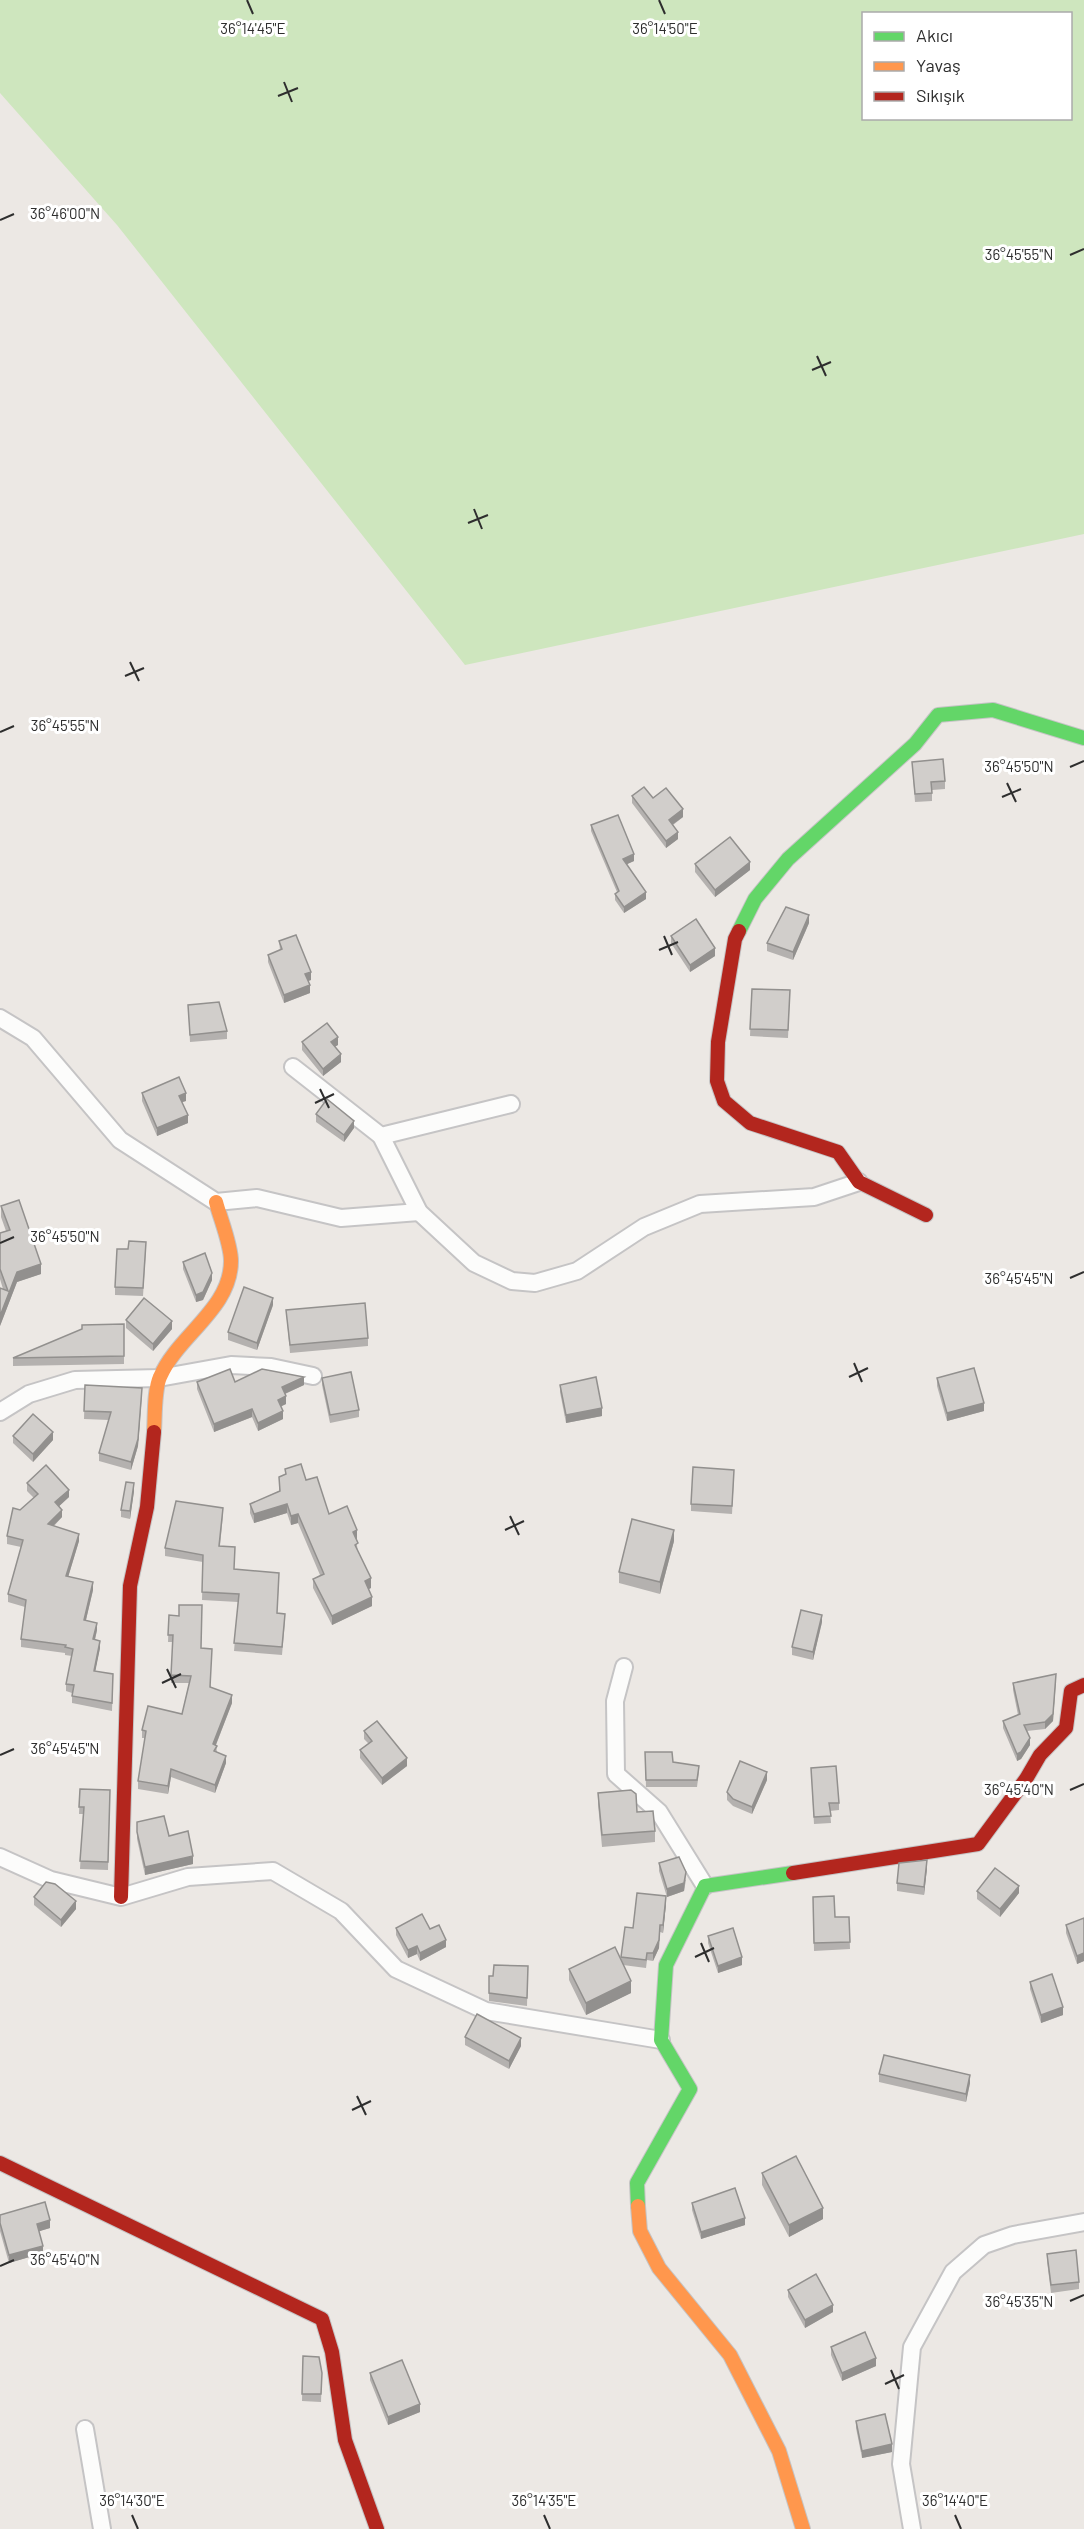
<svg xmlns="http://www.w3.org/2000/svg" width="1084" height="2529" viewBox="0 0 1084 2529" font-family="Barlow,sans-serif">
  <rect width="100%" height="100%" fill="#ece8e4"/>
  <path fill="#cee6be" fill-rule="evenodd" d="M0,0h1084v534l-619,131 -348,-440 -117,-132zM864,14h206v104h-206z"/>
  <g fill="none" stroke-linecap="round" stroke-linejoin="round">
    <defs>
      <g id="street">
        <polyline points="0,1018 33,1038 120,1140 216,1202 257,1198 341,1218 419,1212"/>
        <polyline points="293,1067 381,1136 511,1104"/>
        <polyline points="381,1136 419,1212 474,1263 512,1281 535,1283 577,1271 644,1227 700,1204 814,1197 859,1182"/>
        <polyline points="0,1412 29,1394 75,1380 159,1378 231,1365 271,1367 313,1376"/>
        <polyline points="624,1667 615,1701 616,1774 659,1812 705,1886"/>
        <polyline points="0,1857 51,1880 121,1897 188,1877 273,1871 341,1911 396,1969 486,2011 661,2040"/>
        <polyline points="85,2429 102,2529"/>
        <polyline points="912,2529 901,2464 912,2347 953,2272 984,2245 1013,2235 1084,2222"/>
      </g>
      <g id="fast">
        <polyline points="739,931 755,899 788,859 915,744 938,715 993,710 1084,738"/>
        <polyline points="638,2206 637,2183 690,2089 661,2040 666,1965 705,1886 793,1873"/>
      </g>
      <g id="slow">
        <path d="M154,1432c1,-14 0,-42 6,-55 18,-42 71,-68 71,-116 0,-17 -11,-43 -15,-59"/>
        <polyline points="638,2206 640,2231 659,2268 730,2355 779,2451 803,2529"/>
      </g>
      <g id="jam">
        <polyline points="739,931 735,939 718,1042 717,1081 724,1101 750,1123 838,1152 859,1182 926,1215"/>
        <polyline points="793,1873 978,1844 1026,1779 1040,1755 1066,1728 1071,1691 1084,1685"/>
        <polyline points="121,1897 130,1586 147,1507 154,1432"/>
        <polyline points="0,2163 322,2319 332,2352 345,2440 377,2529"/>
      </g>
    </defs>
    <use href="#street" stroke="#c5c4c5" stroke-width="20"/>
    <use href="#fast" stroke="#c5c4c5" stroke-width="16"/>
    <use href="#slow" stroke="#c5c4c5" stroke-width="16"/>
    <use href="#jam" stroke="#c5c4c5" stroke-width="16"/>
    <use href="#street" stroke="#fcfcfb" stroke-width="16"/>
    <use href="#fast" stroke="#63d668" stroke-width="14"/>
    <use href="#slow" stroke="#ff974d" stroke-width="14"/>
    <use href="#jam" stroke="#b3261e" stroke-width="14"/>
  </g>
  <g fill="#b4b1af">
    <polygon points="912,762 945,781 945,789 932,790 932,801 915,802"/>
    <polygon points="632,796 653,798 683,817 673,825 678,839 666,848 632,803"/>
    <polygon points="591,825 634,861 627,864 646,899 624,913 615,900 615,894 617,892 591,831"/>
    <polygon points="695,864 750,870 715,897 695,872"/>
    <polygon points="809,923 793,960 767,951 767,943"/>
    <polygon points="671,936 715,956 690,972 671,943"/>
    <polygon points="279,941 311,980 308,981 310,993 284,1003 268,962 268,955 280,950"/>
    <polygon points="752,989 790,990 788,1038 750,1036"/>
    <polygon points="188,1005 227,1031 227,1039 190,1042"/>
    <polygon points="302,1042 338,1045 335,1046 341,1062 323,1076 302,1050"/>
    <polygon points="142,1093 186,1101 182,1102 188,1123 157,1136 142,1101"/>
    <polygon points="316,1114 354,1128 344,1142 316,1122"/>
    <polygon points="1,1206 41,1274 17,1282 0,1326 3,1289 0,1279 0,1233 6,1231 1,1217"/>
    <polygon points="146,1249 143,1296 115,1295 115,1287"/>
    <polygon points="183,1262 212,1280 203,1300 196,1302 183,1269"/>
    <polygon points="273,1305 257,1350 228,1340 228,1332"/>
    <polygon points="286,1310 368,1338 368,1346 290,1353"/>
    <polygon points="126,1320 172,1329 153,1351 126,1328"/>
    <polygon points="124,1324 124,1364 13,1366 13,1358"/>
    <polygon points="322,1378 359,1410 359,1417 330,1423 322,1385"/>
    <polygon points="937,1378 984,1411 947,1421 937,1386"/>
    <polygon points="197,1382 235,1382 304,1385 285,1394 286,1404 281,1406 283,1419 258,1431 252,1417 214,1432 197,1389"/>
    <polygon points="85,1385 142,1395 138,1446 131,1470 99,1461 99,1453 109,1420 84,1419"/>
    <polygon points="560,1385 602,1416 566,1423 560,1392"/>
    <polygon points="13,1436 53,1440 33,1462 13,1443"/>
    <polygon points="285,1469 306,1480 329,1514 357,1539 356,1539 358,1552 371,1588 368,1589 372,1606 332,1625 313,1588 313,1579 320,1575 298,1523 291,1525 287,1513 254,1523 250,1513 250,1504 279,1491 279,1477 285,1475"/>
    <polygon points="734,1477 732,1514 691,1511 691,1504"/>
    <polygon points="27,1483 69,1497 59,1506 62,1517 54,1526 79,1541 68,1577 93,1590 86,1620 97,1630 95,1640 100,1648 95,1671 113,1674 112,1711 72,1703 72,1693 66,1691 66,1684 72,1656 65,1655 65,1653 21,1647 21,1639 25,1607 8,1602 8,1594 21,1547 7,1544 7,1536 20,1510 34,1498 27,1491"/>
    <polygon points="134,1491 130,1519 121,1517 121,1510"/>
    <polygon points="223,1515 220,1546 234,1569 279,1580 277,1613 285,1621 282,1655 234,1651 238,1602 202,1600 203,1562 165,1556 165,1548"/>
    <polygon points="674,1541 660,1594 619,1583 619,1572"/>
    <polygon points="169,1615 201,1648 211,1687 232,1703 216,1745 217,1752 226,1763 215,1793 171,1777 168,1794 138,1789 138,1781 145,1738 142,1738 142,1730 182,1714 189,1683 171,1683 173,1642 168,1642"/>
    <polygon points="822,1622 813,1660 792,1655 792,1647"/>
    <polygon points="1056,1681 1053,1721 1045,1729 1027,1731 1030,1745 1021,1759 1017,1761 1003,1728 1003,1721 1018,1715 1013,1690 1013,1683"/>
    <polygon points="364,1731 407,1766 382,1785 360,1758 360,1750 369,1744 364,1739"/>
    <polygon points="645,1752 699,1772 697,1787 646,1787"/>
    <polygon points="811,1768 839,1803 839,1810 830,1811 831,1823 814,1824"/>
    <polygon points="767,1780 752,1814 733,1806 727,1800 727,1792"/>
    <polygon points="80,1789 110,1790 108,1870 80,1869 83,1814 79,1814"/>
    <polygon points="598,1793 637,1812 655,1831 655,1842 602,1847 598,1804"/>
    <polygon points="137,1822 169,1836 193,1864 145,1875 137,1839"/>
    <polygon points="659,1863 686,1880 684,1891 667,1897 659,1871"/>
    <polygon points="927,1868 924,1895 897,1891 897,1883"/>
    <polygon points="977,1891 1019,1893 1000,1917 977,1899"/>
    <polygon points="34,1897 76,1909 61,1927 34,1905"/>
    <polygon points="813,1897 835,1917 849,1917 850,1949 814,1951"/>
    <polygon points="666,1904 663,1933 660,1932 659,1948 653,1961 647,1960 646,1968 623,1965 631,1993 586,2015 569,1980 569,1969 621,1961 621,1957 633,1928"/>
    <polygon points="1084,1918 1084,1961 1077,1964 1066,1933 1066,1925"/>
    <polygon points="396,1928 446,1947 420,1961 417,1954 408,1958 396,1935"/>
    <polygon points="708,1936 742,1965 718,1973 708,1943"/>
    <polygon points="528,1966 527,2006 489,2001 489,1976 493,1976"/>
    <polygon points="1030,1982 1063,2015 1041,2023 1030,1989"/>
    <polygon points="465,2037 521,2046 509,2069 465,2045"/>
    <polygon points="879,2074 970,2083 966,2102 879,2082"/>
    <polygon points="762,2173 823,2219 789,2237 762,2185"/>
    <polygon points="692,2203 745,2225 701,2239 692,2210"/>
    <polygon points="0,2215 50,2228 39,2231 43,2253 9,2263 0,2231"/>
    <polygon points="1047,2254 1079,2282 1079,2289 1051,2293 1047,2261"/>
    <polygon points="788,2290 833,2312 805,2328 788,2297"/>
    <polygon points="831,2347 876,2366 842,2381 831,2355"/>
    <polygon points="303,2356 322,2373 321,2402 302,2401"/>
    <polygon points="370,2373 420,2412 388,2425 370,2380"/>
    <polygon points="856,2421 892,2452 862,2458 856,2428"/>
  </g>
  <g fill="#92908e">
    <polygon points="683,809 683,817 669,827 669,820"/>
    <polygon points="678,832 678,839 666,848 666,841"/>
    <polygon points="634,854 634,861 623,866 623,859"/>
    <polygon points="750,862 750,870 715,897 715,890"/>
    <polygon points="646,892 646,899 624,913 624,907"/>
    <polygon points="809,915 809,923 793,960 793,952"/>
    <polygon points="715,948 715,956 690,972 690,965"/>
    <polygon points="311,972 311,980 305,982 305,974"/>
    <polygon points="310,985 310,993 284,1003 284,995"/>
    <polygon points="338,1037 338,1045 331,1049 331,1042"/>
    <polygon points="341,1054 341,1062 323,1076 323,1069"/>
    <polygon points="186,1093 186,1101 179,1103 179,1096"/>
    <polygon points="188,1115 188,1123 157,1136 157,1128"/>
    <polygon points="354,1121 354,1128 344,1142 344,1135"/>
    <polygon points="41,1264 41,1274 17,1282 0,1326 0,1316 17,1272"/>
    <polygon points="212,1273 212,1280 203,1300 196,1302 196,1295"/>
    <polygon points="273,1298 273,1305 257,1350 257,1343"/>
    <polygon points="172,1321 172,1329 153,1351 153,1344"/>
    <polygon points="304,1377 304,1385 282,1395 282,1387"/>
    <polygon points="142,1388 138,1446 131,1470 131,1462"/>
    <polygon points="286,1396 286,1404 278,1408 278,1400"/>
    <polygon points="984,1403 984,1411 947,1421 947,1413"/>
    <polygon points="602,1408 602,1416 566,1423 566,1415"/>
    <polygon points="252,1409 252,1417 214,1432 214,1424"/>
    <polygon points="283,1411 283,1419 258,1431 258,1423"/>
    <polygon points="53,1432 53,1440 33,1462 33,1454"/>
    <polygon points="134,1483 134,1491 130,1519 130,1511"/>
    <polygon points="69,1490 69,1497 55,1510 55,1502"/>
    <polygon points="287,1504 287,1513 254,1523 254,1514"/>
    <polygon points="62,1510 62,1517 48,1531 48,1524"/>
    <polygon points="298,1514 298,1523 291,1525 291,1516"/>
    <polygon points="357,1530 357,1539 353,1541 353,1532"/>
    <polygon points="674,1530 674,1541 660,1594 660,1582"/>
    <polygon points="79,1534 79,1541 66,1584 66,1576"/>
    <polygon points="371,1578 371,1588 365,1591 365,1581"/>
    <polygon points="93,1582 93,1590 84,1628 84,1620"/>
    <polygon points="372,1597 372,1606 332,1625 332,1616"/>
    <polygon points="822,1615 822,1622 813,1660 813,1652"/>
    <polygon points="97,1623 97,1630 93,1647 93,1639"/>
    <polygon points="100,1641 100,1648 94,1678 94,1671"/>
    <polygon points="1056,1674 1053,1721 1045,1729 1045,1722"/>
    <polygon points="232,1695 232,1703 213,1752 213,1744"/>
    <polygon points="1030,1738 1030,1745 1021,1759 1017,1761 1017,1754"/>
    <polygon points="226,1756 226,1763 215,1793 215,1785"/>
    <polygon points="407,1758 407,1766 382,1785 382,1778"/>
    <polygon points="171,1769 171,1777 168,1794 168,1786"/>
    <polygon points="767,1772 767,1780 752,1814 752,1807"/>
    <polygon points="193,1856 193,1864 145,1875 145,1867"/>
    <polygon points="927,1860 927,1868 924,1895 924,1887"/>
    <polygon points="686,1872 684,1891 667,1897 667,1889"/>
    <polygon points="1019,1886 1019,1893 1000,1917 1000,1909"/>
    <polygon points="666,1896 666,1904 663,1933 663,1925"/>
    <polygon points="76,1901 76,1909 61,1927 61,1920"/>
    <polygon points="660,1925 659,1948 653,1961 653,1953"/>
    <polygon points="446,1940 446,1947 420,1961 420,1953"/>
    <polygon points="417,1946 417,1954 408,1958 408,1950"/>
    <polygon points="1084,1953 1084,1961 1077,1964 1077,1956"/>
    <polygon points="742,1957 742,1965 718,1973 718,1966"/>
    <polygon points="631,1981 631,1993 586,2015 586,2003"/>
    <polygon points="1063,2007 1063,2015 1041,2023 1041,2015"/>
    <polygon points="521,2038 521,2046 509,2069 509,2061"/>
    <polygon points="970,2075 970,2083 966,2102 966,2094"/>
    <polygon points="823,2208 823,2219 789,2237 789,2225"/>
    <polygon points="745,2218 745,2225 701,2239 701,2232"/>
    <polygon points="50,2220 50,2228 37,2232 37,2224"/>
    <polygon points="43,2246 43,2253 9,2263 9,2255"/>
    <polygon points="833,2305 833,2312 805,2328 805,2320"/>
    <polygon points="876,2358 876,2366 842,2381 842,2373"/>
    <polygon points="420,2404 420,2412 388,2425 388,2417"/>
    <polygon points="892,2444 892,2452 862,2458 862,2451"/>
  </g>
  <g fill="#d1cecb" stroke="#92908e" stroke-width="1.5">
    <polygon points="943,759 945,781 931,782 932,793 915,794 912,762"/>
    <polygon points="644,787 653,798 666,788 683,809 669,820 678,832 666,841 632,796"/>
    <polygon points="618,815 634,854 623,859 646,892 624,907 615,894 619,891 591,825"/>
    <polygon points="730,837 750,862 715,890 695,864"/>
    <polygon points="786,907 809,915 793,952 767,943"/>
    <polygon points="696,919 715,948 690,965 671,936"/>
    <polygon points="296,935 311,972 305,974 310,985 284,995 268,955 282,949 279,941"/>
    <polygon points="752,989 790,990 788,1030 750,1029"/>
    <polygon points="219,1002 227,1031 190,1035 188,1005"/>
    <polygon points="327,1023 338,1037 331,1042 341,1054 323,1069 302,1042"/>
    <polygon points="179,1077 186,1093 179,1096 188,1115 157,1128 142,1093"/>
    <polygon points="327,1099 354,1121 344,1135 316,1114"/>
    <polygon points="19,1200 41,1264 17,1272 0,1316 0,1288 8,1291 0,1269 0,1233 10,1230 1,1206"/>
    <polygon points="129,1241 146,1242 143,1288 115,1287 117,1249 128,1249"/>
    <polygon points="205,1253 212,1273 203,1292 196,1295 183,1262"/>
    <polygon points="244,1287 273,1298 257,1343 228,1332"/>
    <polygon points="144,1298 172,1321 153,1344 126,1320"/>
    <polygon points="365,1303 368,1338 290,1345 286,1310"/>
    <polygon points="124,1324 124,1356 13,1358 82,1329 82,1325"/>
    <polygon points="974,1368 984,1403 947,1413 937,1378"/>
    <polygon points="230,1369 235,1382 262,1369 304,1377 282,1387 286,1396 278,1400 283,1411 258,1423 252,1409 214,1424 197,1382"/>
    <polygon points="351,1372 359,1410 330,1415 322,1378"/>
    <polygon points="596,1377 602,1408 566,1415 560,1385"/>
    <polygon points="85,1385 142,1388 138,1439 131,1462 99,1453 111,1412 84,1411"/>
    <polygon points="33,1414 53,1432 33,1454 13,1436"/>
    <polygon points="301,1464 306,1480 317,1477 329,1514 347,1506 357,1530 353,1532 358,1543 355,1545 371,1578 365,1581 372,1597 332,1616 313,1579 324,1574 298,1514 291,1516 287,1504 254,1514 250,1504 280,1491 279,1477 286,1474 285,1469"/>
    <polygon points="46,1465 69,1490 55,1502 62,1510 48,1524 79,1534 66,1576 93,1582 84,1620 97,1623 93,1639 100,1641 94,1671 113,1674 112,1703 72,1696 74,1685 66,1684 73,1649 65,1647 66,1645 21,1639 26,1600 8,1594 23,1540 7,1536 13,1508 20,1510 38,1494 27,1483"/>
    <polygon points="693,1467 734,1470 732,1506 691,1504"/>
    <polygon points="126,1482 134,1483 130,1511 121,1510"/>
    <polygon points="176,1501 223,1508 219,1546 235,1547 234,1569 279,1573 277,1613 285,1614 282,1647 234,1643 239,1594 202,1592 203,1555 165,1548"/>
    <polygon points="632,1519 674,1530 660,1582 619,1572"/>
    <polygon points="179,1605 202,1605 201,1648 212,1649 210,1687 232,1695 213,1744 217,1746 214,1751 226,1756 215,1785 171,1769 168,1786 138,1781 146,1731 142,1730 148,1706 182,1714 191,1676 171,1675 173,1635 168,1635 169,1615 179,1616"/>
    <polygon points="801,1610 822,1615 813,1652 792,1647"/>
    <polygon points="1056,1674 1053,1714 1045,1722 1024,1725 1030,1738 1021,1752 1017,1754 1003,1721 1020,1714 1013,1683"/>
    <polygon points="377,1721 407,1758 382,1778 360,1750 372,1741 364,1731"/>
    <polygon points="645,1752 672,1752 673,1762 699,1766 697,1780 646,1780"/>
    <polygon points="740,1761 767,1772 752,1807 733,1799 727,1792"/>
    <polygon points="836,1766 839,1803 829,1803 831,1816 814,1817 811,1768"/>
    <polygon points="80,1789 110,1790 108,1862 80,1861 84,1807 79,1807"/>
    <polygon points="631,1790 636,1794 637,1812 653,1811 655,1831 602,1835 598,1793"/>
    <polygon points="164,1816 169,1836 188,1831 193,1856 145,1867 137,1832 137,1822"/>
    <polygon points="679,1857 686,1872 684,1883 667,1889 659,1863"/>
    <polygon points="927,1860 924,1887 897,1883 899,1863"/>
    <polygon points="995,1868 1019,1886 1000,1909 977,1891"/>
    <polygon points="46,1882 55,1884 76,1901 61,1920 34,1897"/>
    <polygon points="637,1893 666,1896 663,1925 660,1925 659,1940 653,1953 647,1953 646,1960 621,1957 625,1927 633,1928"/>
    <polygon points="834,1896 835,1917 849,1917 850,1942 814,1943 813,1897"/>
    <polygon points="422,1914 430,1929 439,1925 446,1940 420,1953 417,1946 408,1950 396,1928"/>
    <polygon points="1084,1918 1084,1953 1077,1956 1066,1925"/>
    <polygon points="733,1928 742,1957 718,1966 708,1936"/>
    <polygon points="615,1947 631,1981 586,2003 569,1969"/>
    <polygon points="494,1965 528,1966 527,1998 489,1993 489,1976 493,1976"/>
    <polygon points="1052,1974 1063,2007 1041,2015 1030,1982"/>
    <polygon points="477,2014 521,2038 509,2061 465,2037"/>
    <polygon points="884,2055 970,2075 966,2094 879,2074"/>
    <polygon points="796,2156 823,2208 789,2225 762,2173"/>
    <polygon points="735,2188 745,2218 701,2232 692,2203"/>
    <polygon points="45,2202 50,2220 37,2224 43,2246 9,2255 0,2223 0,2215"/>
    <polygon points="1076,2250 1079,2282 1051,2285 1047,2254"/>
    <polygon points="816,2274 833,2305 805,2320 788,2290"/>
    <polygon points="865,2332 876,2358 842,2373 831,2347"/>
    <polygon points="303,2356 319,2357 322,2373 321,2394 302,2394"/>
    <polygon points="402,2360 420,2404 388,2417 370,2373"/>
    <polygon points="885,2414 892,2444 862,2451 856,2421"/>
  </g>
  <path fill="none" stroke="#2e2e2e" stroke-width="2" d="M247,0l6,14M659,0l6,14M284,82l8,20M278,96l20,-8M0,220l14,-6M1070,255l14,-6M817,356l9,20M812,370l19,-8M474,509l8,20M468,523l20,-8M130,662l9,19M125,676l19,-8M0,732l14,-6M1070,767l14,-6M1007,783l9,19M1002,797l19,-8M664,936l8,19M659,950l19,-8M320,1089l9,19M315,1103l19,-9M0,1243l14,-6M1070,1278l14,-6M854,1363l8,19M849,1377l19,-9M510,1516l9,19M505,1530l19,-9M167,1669l9,19M162,1683l19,-9M0,1755l14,-6M1070,1790l14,-6M701,1943l8,19M695,1957l19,-9M357,2096l9,19M352,2110l19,-9M0,2266l14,-6M1070,2301l14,-6M891,2370l8,19M885,2384l19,-9M132,2515l6,14M544,2515l6,14M955,2515l6,14"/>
  <g font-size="15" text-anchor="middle" fill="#2e2e2e" stroke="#fff" stroke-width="6" stroke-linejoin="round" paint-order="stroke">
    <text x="253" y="34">36°14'45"E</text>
    <text x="665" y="34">36°14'50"E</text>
    <text x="65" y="219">36°46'00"N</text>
    <text x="1019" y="260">36°45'55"N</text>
    <text x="65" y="731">36°45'55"N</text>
    <text x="1019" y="772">36°45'50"N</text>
    <text x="65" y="1242">36°45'50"N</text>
    <text x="1019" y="1284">36°45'45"N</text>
    <text x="65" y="1754">36°45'45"N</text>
    <text x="1019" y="1795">36°45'40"N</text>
    <text x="65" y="2265">36°45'40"N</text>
    <text x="1019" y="2307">36°45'35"N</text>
    <text x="132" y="2506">36°14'30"E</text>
    <text x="544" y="2506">36°14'35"E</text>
    <text x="955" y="2506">36°14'40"E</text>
  </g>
  <rect x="862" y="12" width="210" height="108" fill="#ffffff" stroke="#ababab" stroke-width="1.5"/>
  <rect x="874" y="32" width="30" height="9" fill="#63d668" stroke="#ababab" stroke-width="1.5"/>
  <text x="916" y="42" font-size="18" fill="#2e2e2e">Akıcı</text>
  <rect x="874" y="62" width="30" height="9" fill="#ff974d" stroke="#ababab" stroke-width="1.5"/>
  <text x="916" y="72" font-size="18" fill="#2e2e2e">Yavaş</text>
  <rect x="874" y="92" width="30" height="9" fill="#b3261e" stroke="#ababab" stroke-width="1.5"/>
  <text x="916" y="102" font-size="18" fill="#2e2e2e">Sıkışık</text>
</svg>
